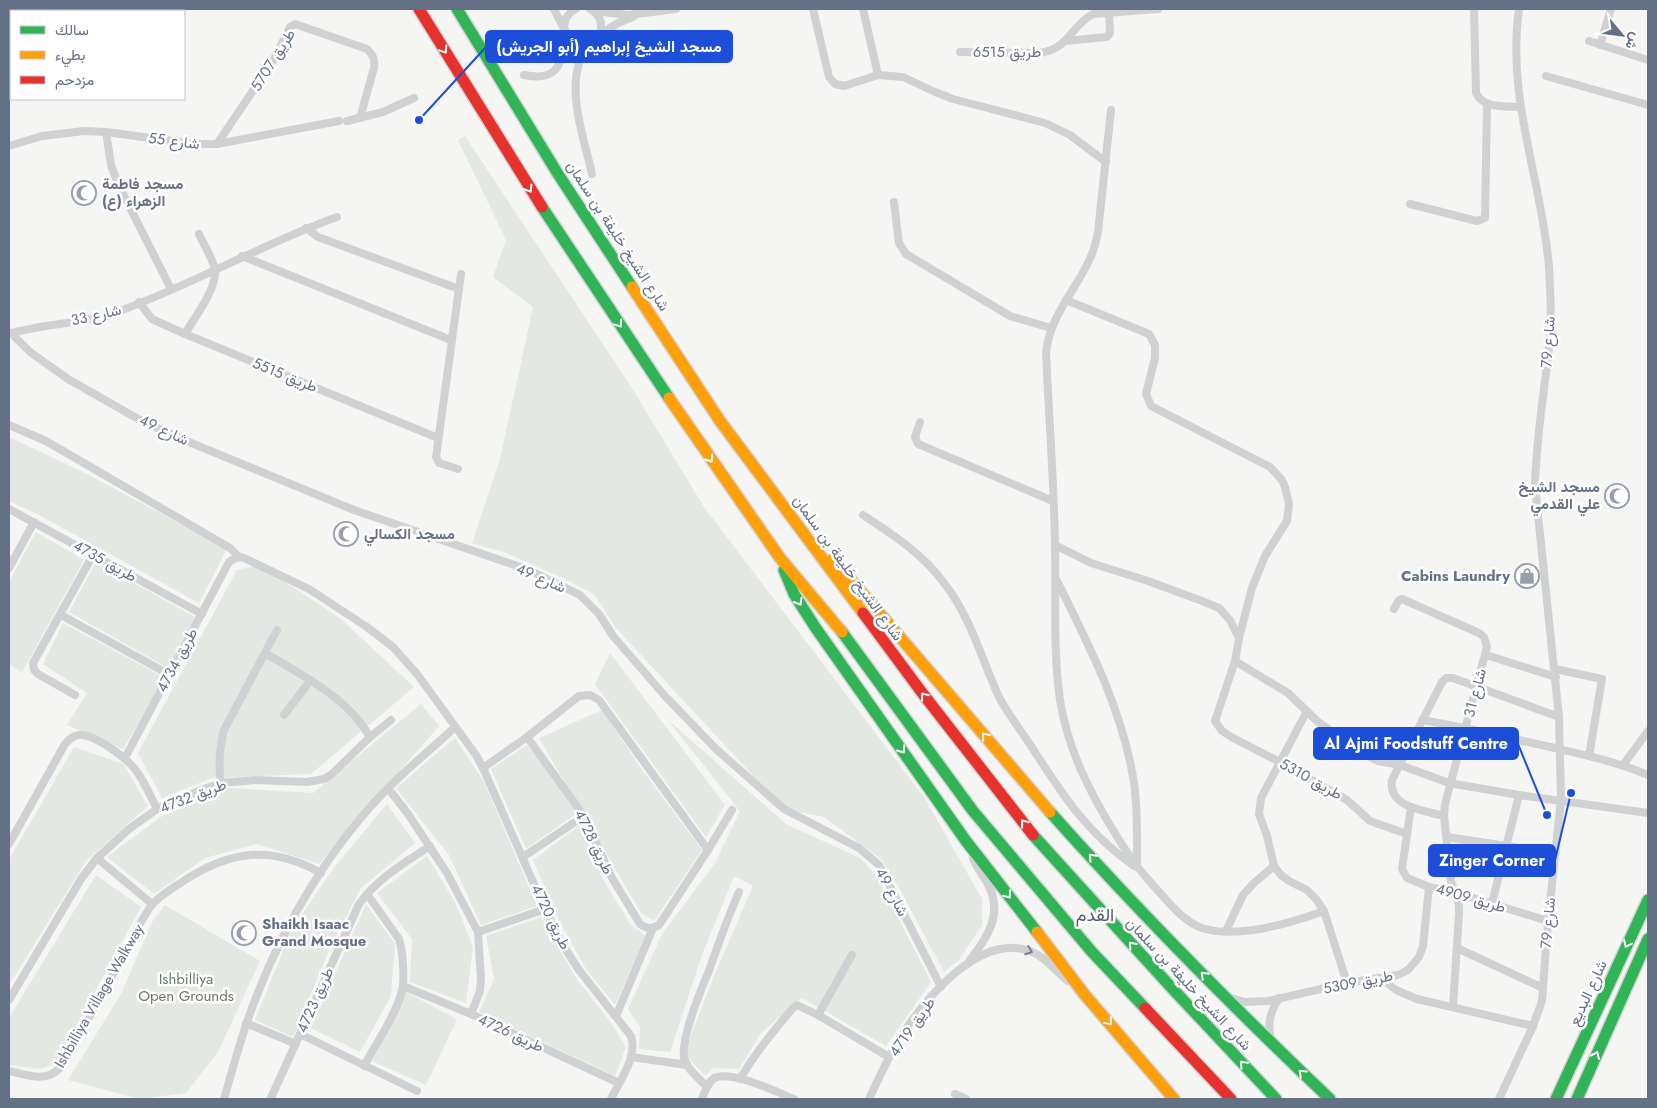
<svg xmlns="http://www.w3.org/2000/svg" width="1657" height="1108" viewBox="0 0 1657 1108" font-family="Jost,Vazirmatn,sans-serif">
  <rect width="100%" height="100%" fill="#f5f5f4"/>
  <g fill="#e4e8e2">
    <polygon points="465,136 630,385 704,507 924,797 982,899 982,925 958,961 944,972 902,893 882,860 824,817 784,809 616,628 594,594 565,579 506,553 472,543 500,459 533,307 493,277 506,240 458,140"/>
    <polygon points="9,437 87,474 227,549 199,603 39,515 9,501"/>
    <polygon points="36,532 84,560 22,672 9,664 9,582"/>
    <polygon points="96,562 195,617 168,668 69,612"/>
    <polygon points="259,565 341,619 414,687 311,774 212,778 162,798 138,753 237,570"/>
    <polygon points="63,623 167,679 123,749 67,725 87,693 43,664"/>
    <polygon points="610,653 725,805 706,837 595,684"/>
    <polygon points="421,704 439,726 319,864 257,844 205,858 154,894 107,857 162,816 229,788 313,793"/>
    <polygon points="602,710 645,774 702,850 654,921 641,913 539,738"/>
    <polygon points="667,719 786,824 860,858 876,875 931,982 886,1046 802,998 761,1033 739,1069 713,1068 706,1076 684,1054 711,983 753,886 734,876 702,955 670,1052 639,1049 640,1027 628,1009 662,934 715,863 740,811"/>
    <polygon points="455,738 484,782 537,906 481,925 449,855 396,788"/>
    <polygon points="527,745 580,811 526,849 491,769"/>
    <polygon points="74,747 123,764 148,806 86,861 9,985 9,860"/>
    <polygon points="387,804 415,843 361,888 329,950 293,1037 255,1020 292,929 334,868"/>
    <polygon points="580,825 604,881 630,924 646,936 615,1005 586,969 559,921 533,860"/>
    <polygon points="427,856 456,904 473,947 466,1003 410,982 412,939 377,893"/>
    <polygon points="96,875 141,907 56,1063 41,1069 9,1065 9,1018"/>
    <polygon points="366,904 395,944 391,996 360,1052 311,1028"/>
    <polygon points="165,905 260,961 218,1052 186,1093 139,1099 68,1080 121,994 152,922"/>
    <polygon points="541,917 576,978 612,1024 626,1047 615,1076 479,1012 494,979 486,936"/>
    <polygon points="406,992 457,1019 426,1085 372,1061 395,1020"/>
  </g>
  <g fill="none" stroke-linecap="round" stroke-linejoin="round">
    <defs>
      <g id="fast">
        <polyline points="457,9 558,174 632,287"/>
        <polyline points="542,207 669,398"/>
        <polyline points="784,570 794,594 815,627 966,841 1037,932"/>
        <polyline points="842,632 973,811 1092,952 1145,1008"/>
        <path d="M1050,812c89,100 183,195 280,287"/>
        <polyline points="1033,835 1169,985 1276,1099"/>
        <polyline points="1556,1099 1648,900"/>
        <polyline points="1577,1099 1648,939"/>
      </g>
      <g id="slow">
        <polyline points="632,287 720,421 863,613"/>
        <polyline points="669,398 780,558 842,632"/>
        <polyline points="833,559 1050,812"/>
        <polyline points="1037,932 1085,995 1174,1099"/>
      </g>
      <g id="jam">
        <polyline points="419,9 542,207"/>
        <polyline points="863,613 923,694 1033,835"/>
        <polyline points="1145,1008 1231,1099"/>
      </g>
    </defs>
    <use href="#fast" stroke="#d0d2d3" stroke-width="14"/>
    <use href="#slow" stroke="#d0d2d3" stroke-width="14"/>
    <use href="#jam" stroke="#d0d2d3" stroke-width="14"/>
    <g stroke="#d0d1d2" stroke-width="8">
      <polyline points="30,9 44,11"/>
      <polyline points="554,9 563,27"/>
      <path d="M576,9c-26,13 -3,48 18,32 4,-3 6,-8 7,-13 1,-9 -4,-15 -11,-19"/>
      <polyline points="813,9 829,77 835,84 844,86 878,75 903,77 935,92 953,99 1045,123 1070,135 1106,162"/>
      <polyline points="863,9 878,75"/>
      <path d="M1474,9l2,84c8,16 28,13 44,14"/>
      <polyline points="22,11 23,9"/>
      <polyline points="594,11 628,15 676,9"/>
      <polyline points="599,35 618,23 633,17"/>
      <polyline points="1065,41 1107,37 1110,33 1109,12"/>
      <polyline points="1589,41 1648,60"/>
      <path d="M585,44c-3,11 -8,23 -9,34 -3,31 9,65 16,96"/>
      <polyline points="1600,45 1611,9"/>
      <path d="M960,52l79,1c31,-4 31,-27 54,-39l65,-5"/>
      <path d="M524,75c34,7 36,-10 44,-38"/>
      <polyline points="1546,76 1648,105"/>
      <polyline points="9,85 11,72"/>
      <path d="M1111,110l-13,122c-7,46 -48,75 -52,121 3,64 8,129 9,193 1,51 -2,104 5,154 8,50 30,93 56,135 11,18 22,34 36,49 14,15 30,37 50,44 35,11 89,-5 122,-17"/>
      <polyline points="347,121 383,112 414,98"/>
      <polyline points="106,132 111,165 119,186 171,289"/>
      <path d="M217,144l56,-83 17,-34 5,-3 72,25c6,6 8,10 7,19l-14,50"/>
      <polyline points="9,146 42,136 84,131 106,132 195,144 217,144 339,121"/>
      <polyline points="894,202 899,243 906,254 1010,316 1051,328"/>
      <polyline points="1410,204 1477,221 1485,218 1487,104"/>
      <polyline points="306,228 318,237 459,289"/>
      <polyline points="242,256 451,340"/>
      <polyline points="1066,300 1149,334 1155,345 1155,358 1146,394 1151,406 1270,467 1282,480 1285,487 1289,504 1288,513 1287,521 1265,556 1252,588 1239,638 1235,661 1215,721 1222,731 1233,738 1280,762 1347,800 1370,821 1407,834"/>
      <polyline points="139,302 152,319 185,334 438,438"/>
      <polyline points="11,333 30,352 68,379 140,420 184,440 354,510 529,570 580,595 599,614 613,636 665,696 716,749 784,809 859,848 879,865 941,987"/>
      <path d="M9,334c35,-11 74,-10 108,-22 75,-27 145,-68 220,-95"/>
      <path d="M185,334c9,-16 32,-45 30,-64 -1,-10 -12,-26 -16,-36"/>
      <polyline points="920,422 915,437 918,444 1053,501"/>
      <polyline points="9,425 46,441 230,548 239,557"/>
      <polyline points="458,469 439,463 436,457 461,274"/>
      <polyline points="9,509 202,614"/>
      <path d="M863,515c29,19 60,39 81,68 26,33 37,74 54,112 9,18 22,34 33,51 31,48 55,86 103,120"/>
      <polyline points="1055,545 1091,563 1148,581 1202,601 1219,608 1230,620 1239,638"/>
      <polyline points="9,568 34,522"/>
      <path d="M1057,581c32,64 66,130 77,202 4,28 3,56 3,84"/>
      <polyline points="1394,609 1399,600 1402,599 1479,633 1484,637 1487,647 1445,804 1444,816 1451,881 1459,904 1459,913 1453,1007"/>
      <polyline points="61,615 170,675"/>
      <path d="M265,653c37,22 83,45 105,84"/>
      <polyline points="1486,655 1556,677"/>
      <polyline points="1235,661 1288,693 1317,721 1362,753 1378,761 1400,765 1449,783 1519,795 1648,813"/>
      <polyline points="1555,669 1602,679 1589,756"/>
      <polyline points="75,695 38,674 34,670 33,663 93,555"/>
      <polyline points="1307,711 1261,798 1259,814 1267,836 1274,866 1281,875 1289,881 1307,890 1316,899 1324,911 1347,983"/>
      <polyline points="284,715 310,681"/>
      <path d="M1422,720c42,7 83,17 124,26 35,8 69,15 102,29"/>
      <path d="M527,737l57,79 28,62 28,46c7,5 12,5 19,1l49,-75 24,-40"/>
      <path d="M125,758l104,-196c5,-3 9,-6 15,-4l65,31 58,38 26,20 24,27 59,81 7,13 62,141 16,33 18,28 52,66c7,21 -11,44 -20,63"/>
      <polyline points="1623,765 1648,731"/>
      <polyline points="483,768 527,737 579,696 590,695 599,700 708,850"/>
      <path d="M221,783c-3,-19 -2,-34 3,-53l53,-100"/>
      <polyline points="388,788 408,814 447,873 478,932 481,979 480,991 471,1014"/>
      <polyline points="1411,807 1402,869 1407,878 1429,887 1454,892 1548,921"/>
      <path d="M1444,816c-20,-6 -56,-8 -52,-36l50,-98 4,-4h7l106,39"/>
      <polyline points="1447,837 1507,846 1555,856"/>
      <path d="M9,844l56,-100c4,-5 9,-10 16,-9 14,0 44,22 53,33 10,12 16,27 23,41"/>
      <polyline points="523,857 584,816"/>
      <polyline points="97,858 152,904"/>
      <polyline points="1492,903 1519,795"/>
      <polyline points="1226,931 1243,895 1254,883 1274,866"/>
      <polyline points="478,932 545,909"/>
      <polyline points="1457,948 1543,988"/>
      <path d="M970,960c17,-22 33,-45 19,-74 -5,-9 -12,-18 -16,-27"/>
      <polyline points="1381,978 1396,990 1417,999 1533,1026"/>
      <polyline points="403,986 471,1014 619,1083"/>
      <polyline points="1228,997 1245,1002 1268,1001 1347,983 1398,975 1408,970 1419,957 1423,946 1429,887"/>
      <polyline points="9,1000 81,879 97,858 129,829 157,809 201,790 221,783 256,780 307,782 324,779 332,774 370,737 391,720"/>
      <polyline points="818,1015 852,955"/>
      <polyline points="616,1016 653,928"/>
      <polyline points="246,1023 296,1044"/>
      <polyline points="300,1034 417,1091"/>
      <path d="M1271,1039c-4,-15 -1,-27 8,-41"/>
      <polyline points="631,1057 687,1065"/>
      <path d="M364,1066c12,-22 35,-56 39,-80 1,-13 0,-35 -4,-47l-32,-45"/>
      <path d="M9,1071c18,4 37,12 51,-3 22,-38 43,-76 64,-113 8,-15 18,-38 28,-50 7,-9 21,-17 30,-23 48,-32 89,-37 139,-9"/>
      <path d="M740,1079c15,-26 34,-49 54,-72l3,-2 21,10 71,42"/>
      <path d="M707,1087c-8,-9 -21,-18 -23,-30 -3,-21 18,-69 26,-89 9,-26 18,-51 29,-76"/>
      <polyline points="955,1094 966,1099"/>
      <path d="M271,1098l88,-194c19,-26 45,-41 71,-58"/>
      <path d="M224,1099c10,-35 19,-70 33,-104 29,-75 75,-150 131,-207 21,-21 45,-40 67,-61"/>
      <path d="M702,1099c3,-7 6,-20 15,-22 18,-5 60,15 77,22"/>
      <path d="M869,1099c10,-21 20,-44 33,-64 24,-37 77,-102 128,-84 16,6 25,20 38,30"/>
      <path d="M1499,1099l34,-73 9,-25 6,-80 13,-121 -2,-83 -24,-231c1,-49 10,-98 15,-147 2,-24 0,-48 -1,-72 -7,-87 -43,-169 -30,-258"/>
    </g>
    <use href="#fast" stroke="#30b455" stroke-width="11"/>
    <use href="#slow" stroke="#ff9f0a" stroke-width="11"/>
    <use href="#jam" stroke="#e5322d" stroke-width="11"/>
  </g>
  <defs><path id="oneway-chevron" d="M-2-3.5L2.5 0L-2 3.5" fill="none" stroke-width="1.6" stroke-linecap="round" stroke-linejoin="round" transform="scale(1.25)"/></defs>
  <g stroke="#fff">
    <use href="#oneway-chevron" transform="translate(444 50) rotate(58)"/>
    <use href="#oneway-chevron" transform="translate(529 189) rotate(58)"/>
    <use href="#oneway-chevron" transform="translate(619 324) rotate(56)"/>
    <use href="#oneway-chevron" transform="translate(710 459) rotate(55)"/>
    <use href="#oneway-chevron" transform="translate(799 602) rotate(60)"/>
    <use href="#oneway-chevron" transform="translate(924 696) rotate(-128)"/>
    <use href="#oneway-chevron" transform="translate(985 736) rotate(-130)"/>
    <use href="#oneway-chevron" transform="translate(902 750) rotate(55)"/>
    <use href="#oneway-chevron" transform="translate(1024 823) rotate(-128)"/>
    <use href="#oneway-chevron" transform="translate(1092 857) rotate(-133)"/>
    <use href="#oneway-chevron" transform="translate(1008 895) rotate(52)"/>
    <use href="#oneway-chevron" transform="translate(1627 944) rotate(115)"/>
    <use href="#oneway-chevron" transform="translate(1132 945) rotate(-132)"/>
    <use href="#oneway-chevron" transform="translate(1204 975) rotate(-135)"/>
    <use href="#oneway-chevron" transform="translate(1109 1022) rotate(50)"/>
    <use href="#oneway-chevron" transform="translate(1596 1055) rotate(-66)"/>
    <use href="#oneway-chevron" transform="translate(1243 1064) rotate(-133)"/>
    <use href="#oneway-chevron" transform="translate(1302 1073) rotate(-136)"/>
  </g>
  <use stroke="#747f91" href="#oneway-chevron" transform="translate(1029 951) rotate(20)"/>
  <defs>
    <symbol id="mosque-ring" viewBox="-11 -11 22 22"><circle r="9.5" fill="#fff" stroke="#979fac" stroke-width="1.5"/><path d="M3.5-4.9A6 6 0 1 0 3.5 4.9A5 5 0 1 1 3.5-4.9Z" fill="#979fac"/></symbol>
    <symbol id="shop-ring" viewBox="-11 -11 22 22"><circle r="9.5" fill="#fff" stroke="#979fac" stroke-width="1.5"/><path d="M-5-2.5h2.3a2.7 3.5 0 0 1 5.4 0H5L5.5 6h-11ZM-1.5-2.5h3a1.5 2.3 0 0 0-3 0Z" fill="#979fac"/></symbol>
  </defs>
  <g fill-rule="evenodd">
    <use href="#mosque-ring" x="70" y="179" width="28" height="28"/>
    <use href="#mosque-ring" x="1603" y="482" width="28" height="28"/>
    <use href="#mosque-ring" x="332" y="520" width="28" height="28"/>
    <use href="#shop-ring" x="1513" y="562" width="28" height="28"/>
    <use href="#mosque-ring" x="230" y="919" width="28" height="28"/>
  </g>
  <g text-anchor="middle" dominant-baseline="central" stroke-width="5" stroke-linejoin="round" paint-order="stroke">
    <g font-size="15" fill="#647085" stroke="#fff">
      <text x="1007" y="52">طريق 6515</text>
      <text transform="translate(273 60) rotate(-58)">طريق 5707</text>
      <text transform="translate(174 141) rotate(7)">شارع 55</text>
      <text transform="translate(618 236) rotate(57)">شارع الشيخ خليفة بن سلمان</text>
      <text transform="translate(96 315) rotate(-13)">شارع 33</text>
      <text transform="translate(1548 342) rotate(-86)">شارع 79</text>
      <text transform="translate(285 375) rotate(22)">طريق 5515</text>
      <text transform="translate(164 430) rotate(25)">شارع 49</text>
      <text transform="translate(105 561) rotate(29)">طريق 4735</text>
      <text transform="translate(848 568) rotate(54)">شارع الشيخ خليفة بن سلمان</text>
      <text transform="translate(541 578) rotate(24)">شارع 49</text>
      <text transform="translate(177 660) rotate(-62)">طريق 4734</text>
      <text transform="translate(1475 693) rotate(-75)">شارع 31</text>
      <text transform="translate(1311 779) rotate(29)">طريق 5310</text>
      <text transform="translate(193 796) rotate(-21)">طريق 4732</text>
      <text transform="translate(594 842) rotate(64)">طريق 4728</text>
      <text transform="translate(892 892) rotate(62)">شارع 49</text>
      <text transform="translate(1471 898) rotate(16)">طريق 4909</text>
      <text transform="translate(551 917) rotate(64)">طريق 4720</text>
      <text transform="translate(1548 923) rotate(-85)">شارع 79</text>
      <text transform="translate(1358 982) rotate(-11)">طريق 5309</text>
      <text transform="translate(1189 984) rotate(47)">شارع الشيخ خليفة بن سلمان</text>
      <text transform="translate(1588 993) rotate(-65)">شارع البديع</text>
      <text transform="translate(99 996) rotate(-60)">Ishbilliya Village Walkway</text>
      <text transform="translate(315 1000) rotate(-66)">طريق 4723</text>
      <text transform="translate(912 1027) rotate(-55)">طريق 4719</text>
      <text transform="translate(511 1033) rotate(25)">طريق 4726</text>
    </g>
    <g font-size="15" font-weight="bold" fill="#647085" stroke="#fff" text-anchor="start">
      <text x="102" y="184">مسجد فاطمة<tspan x="102" dy="17">الزهراء (ع)</tspan></text>
      <text x="1600" y="487" text-anchor="end">مسجد الشيخ<tspan x="1600" dy="17">علي القدمي</tspan></text>
      <text x="364" y="534">مسجد الكسالي</text>
      <text x="1510" y="576" text-anchor="end">Cabins Laundry</text>
      <text x="262" y="924">Shaikh Isaac<tspan x="262" dy="17">Grand Mosque</tspan></text>
    </g>
    <g font-size="15" fill="#637c63" stroke="#fff">
      <text x="186" y="979">Ishbilliya<tspan x="186" dy="17">Open Grounds</tspan></text>
    </g>
    <g font-size="18" fill="#525b6a" stroke="#fff">
      <text x="1095" y="915">القدم</text>
    </g>
  </g>
  <path fill="none" stroke="#1d4ed8" stroke-width="2" d="M419 120L486 47M1547 815L1518 744M1571 793L1555 860"/>
  <g fill="#1d4ed8" stroke="#fff" stroke-width="2">
    <circle cx="419" cy="120" r="5"/>
    <circle cx="1547" cy="815" r="5"/>
    <circle cx="1571" cy="793" r="5"/>
  </g>
  <g fill="#1d4ed8" stroke="#1d4ed8" stroke-width="2">
    <rect x="486" y="31" width="246" height="31" rx="5"/>
    <rect x="1314" y="728" width="204" height="31" rx="5"/>
    <rect x="1429" y="845" width="126" height="31" rx="5"/>
  </g>
  <g font-size="16" text-anchor="middle" font-weight="bold" fill="#fff">
    <text x="609" y="52">مسجد الشيخ إبراهيم (أبو الجريش)</text>
    <text x="1416" y="749">Al Ajmi Foodstuff Centre</text>
    <text x="1492" y="866">Zinger Corner</text>
  </g>
  <rect width="1657" height="1108" fill="none" stroke="#647085" stroke-width="20"/>
  <rect x="10" y="10" width="175" height="90" fill="#ffffff" stroke="#c1c6ce"/>
  <rect x="20" y="26" width="25" height="8" fill="#30b455" stroke="#c1c6ce"/>
  <text x="55" y="35" font-size="15" fill="#647085">سالك</text>
  <rect x="20" y="51" width="25" height="8" fill="#ff9f0a" stroke="#c1c6ce"/>
  <text x="55" y="60" font-size="15" fill="#647085">بطيء</text>
  <rect x="20" y="76" width="25" height="8" fill="#e5322d" stroke="#c1c6ce"/>
  <text x="55" y="85" font-size="15" fill="#647085">مزدحم</text>
  <g transform="translate(1622 35) rotate(119)" stroke="#ffffff" stroke-width="4" paint-order="stroke">
  <path d="M0-4L9 19L0 12L-9 19Z" fill="#647085"/>
  <text y="-8" font-size="14" font-weight="bold" text-anchor="middle" fill="#647085">ش</text>
  </g>
</svg>
